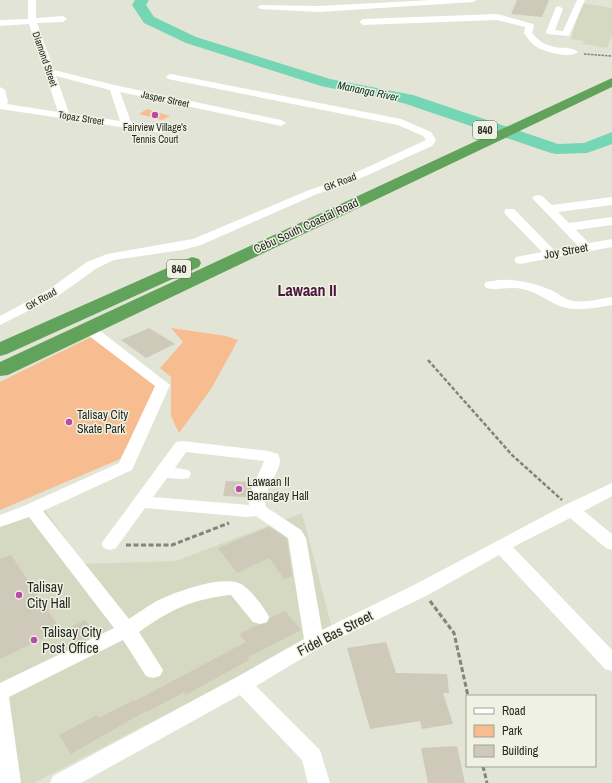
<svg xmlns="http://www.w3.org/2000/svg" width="612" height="783" viewBox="0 0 612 783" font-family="'Archivo Narrow',sans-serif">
  <rect width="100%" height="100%" fill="#e2e4d5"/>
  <g fill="#d6d9c2">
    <polygon points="582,3 612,8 612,36 607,48 582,44 584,41 571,39"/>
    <polygon points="44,508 83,564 176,561 302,513 332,628 34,783 0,783 0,526"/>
  </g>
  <g fill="#f7bd90">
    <polygon points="147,109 170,116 162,120 139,114"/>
    <polygon points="171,328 226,336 238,340 211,389 179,433 171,416 171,377 160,368 183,342"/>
    <polygon points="93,336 158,386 120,459 0,510 0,382"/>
  </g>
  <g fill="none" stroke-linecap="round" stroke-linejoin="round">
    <polygon fill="#74d6b5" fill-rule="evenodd" points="135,0 149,0 146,5 154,17 196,37 330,79 413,95 558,144 584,143 612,132 612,144 587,153 557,154 551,153 403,103 321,86 186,43 144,23 132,5"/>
  </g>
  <g fill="#cfc9ba">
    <polygon points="517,0 549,0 542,17 511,14"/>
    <polygon points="149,328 175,344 146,358 121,340"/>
    <polygon points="226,481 253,482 248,497 223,496"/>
    <polygon points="269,527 287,539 292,576 284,579 269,558 237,573 218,548"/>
    <polygon points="11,555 61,630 0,659 0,559"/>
    <polygon points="285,611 301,630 247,658 249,660 186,695 184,692 147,712 146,711 71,754 59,735 97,715 99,718 134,700 135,701 246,642 239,634 257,625 267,623 270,618"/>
    <polygon points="85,620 94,633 75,642 65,630"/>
    <polygon points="386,642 396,673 447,674 449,693 443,693 453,724 422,729 420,721 370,729 347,648"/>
    <polygon points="457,746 465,783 428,783 421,748"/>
  </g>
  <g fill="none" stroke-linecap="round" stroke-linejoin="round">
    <polyline stroke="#83847a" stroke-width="1.5" stroke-dasharray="2.5 1" stroke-linecap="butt" points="584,54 612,56"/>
    <polyline stroke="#83847a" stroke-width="2.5" stroke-dasharray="4 2" stroke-linecap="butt" points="428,360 512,455 562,500"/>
    <g stroke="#83847a" stroke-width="3" stroke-dasharray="5 2.5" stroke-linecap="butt">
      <polyline points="126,545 172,545 229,523"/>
      <polyline points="430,601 454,633 468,696"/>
      <polyline points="483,766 487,783"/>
    </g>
    <g fill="#fff" fill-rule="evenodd">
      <path d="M28,0h8v18l27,-2 4,3 -4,3 -26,1 17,47 60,15 167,35 5,3 -5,3 -161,-34 11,30 34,6 1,2 -1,2 -4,1 -161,-24v-22l5,3 3,12 -1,2 51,8 -29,-88 -29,2v-6l28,-1zM56,76l54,14 10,31 -51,-8z"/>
      <polygon points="431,0 477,0 473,2 319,12 261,9 257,7 261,5 319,6"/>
      <polygon points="577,0 585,0 569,36 547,34 546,32 556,7 559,6 563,9 555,30 563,31"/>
      <path d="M497,14l36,10 1,2 -2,7c18,22 36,10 46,19 -8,7 -36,0 -44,-7 -4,-3 -7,-8 -10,-12l1,-6 -28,-7 -134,5 -4,-3 4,-3z"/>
      <polygon points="171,74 401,119 431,132 436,140 432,146 350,183 317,194 201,245 182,250 114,260 97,268 58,296 0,325 0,316 48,290 87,262 107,254 193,239 309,190 342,179 426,140 423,136 398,125 168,79 166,77 168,75"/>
      <polygon points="538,195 542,196 552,205 612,197 612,205 558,212 569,223 612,217 612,225 576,230 589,243 612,239 612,247 520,264 516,263 514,260 516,257 542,252 506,215 504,212 506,209 514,209 554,250 578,246 534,200 532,198 534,196"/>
      <path d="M499,280c18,-1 37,3 54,11 5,2 10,7 16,9 13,4 30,-1 43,-3v8c-17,3 -36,7 -52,1 -13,-5 -23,-14 -37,-17 -12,-3 -25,2 -37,-1l-2,-3 2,-3z"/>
      <path d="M89,325l5,1 76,59 -38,85 -89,41 86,108c9,-6 17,-12 26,-17 18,-9 71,-30 89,-16 8,6 21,22 25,31l-2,5 -7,2 -7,-2 -22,-27h-3c-40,6 -56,14 -89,37l24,38 -3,6 -7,2 -7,-2 -23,-36 -114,57 12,86h-21v-100l114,-55 -85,-111 -29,10v-12l26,-10 93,-42 36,-77 -71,-54 -2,-3 2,-3z"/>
      <path d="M182,441l87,10 9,3c9,15 -18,34 -12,53l35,23 5,8 16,92 92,-45 151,-80 47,-22v13l-28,15 28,23v16l-6,-2 -36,-30 -57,29 99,103v21l-7,-2 -106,-114 -71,40 -107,52 -65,39 64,64 10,33h-22l-6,-23 -62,-65 -159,88h-31l3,-7 182,-98 69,-39 -16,-101 -32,-22 -9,1 -102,-9 -29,40 -6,2 -6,-2 -3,-4 3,-4 72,-98zM186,452l78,9c-4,13 -18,33 -15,44l-96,-8 14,-19 16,1 6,-1 2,-4 -2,-4 -14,-2z"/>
    </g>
    <g fill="#62a35b" fill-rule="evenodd">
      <polygon points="612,78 612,87 8,375 0,376 0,362"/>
      <polygon points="192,257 199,259 201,263 199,267 7,354 0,356 0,342"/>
    </g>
  </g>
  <g fill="#bc4ba8" stroke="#eff2e2" stroke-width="1.5">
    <circle cx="155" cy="115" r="4"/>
    <circle cx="69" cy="422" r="4"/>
    <circle cx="239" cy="489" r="4"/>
    <circle cx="19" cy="595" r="4"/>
    <circle cx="34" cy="640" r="4"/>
  </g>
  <g text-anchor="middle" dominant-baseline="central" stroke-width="3" stroke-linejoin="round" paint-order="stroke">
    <g font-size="10" fill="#272823" stroke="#eff2e2">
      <text transform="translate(45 59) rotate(71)">Diamond Street</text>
      <text transform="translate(165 99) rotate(12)">Jasper Street</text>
      <text transform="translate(81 118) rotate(9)">Topaz Street</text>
      <text transform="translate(340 182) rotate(-21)">GK Road</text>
      <text transform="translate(41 299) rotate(-30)">GK Road</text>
    </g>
    <g font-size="10" fill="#272823" stroke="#eff2e2">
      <text x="155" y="127">Fairview Village's<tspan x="155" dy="12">Tennis Court</tspan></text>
    </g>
    <g font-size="11" font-style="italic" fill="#033225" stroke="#eff2e2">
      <text transform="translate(368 91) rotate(12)">Mananga River</text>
    </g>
    <g fill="#eff2e2" stroke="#63655c" stroke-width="1">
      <rect x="473" y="121" width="24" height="18" rx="3"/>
      <rect x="167" y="260" width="24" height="18" rx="3"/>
    </g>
    <g font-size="11" font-weight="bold" fill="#272823">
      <text x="485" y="130">840</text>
      <text x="179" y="269">840</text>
    </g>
    <g font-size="12" fill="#272823" stroke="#eff2e2">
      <text transform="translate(306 226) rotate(-25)">Cebu South Coastal Road</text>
      <text transform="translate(566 251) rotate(-10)">Joy Street</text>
    </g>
    <g font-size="12" fill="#272823" stroke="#eff2e2" text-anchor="start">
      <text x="77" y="415">Talisay City<tspan x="77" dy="14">Skate Park</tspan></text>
      <text x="247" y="482">Lawaan II<tspan x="247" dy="14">Barangay Hall</tspan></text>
    </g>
    <g font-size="14" fill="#272823" stroke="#eff2e2" text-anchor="start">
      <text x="27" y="587">Talisay<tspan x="27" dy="16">City Hall</tspan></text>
      <text x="42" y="632">Talisay City<tspan x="42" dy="16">Post Office</tspan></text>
    </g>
    <g font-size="14" fill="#272823" stroke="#eff2e2">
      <text transform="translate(335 633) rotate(-27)">Fidel Bas Street</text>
    </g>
    <g font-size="16" font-weight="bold" fill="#4b1541" stroke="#eff2e2">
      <text x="307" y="290">Lawaan II</text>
    </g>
  </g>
  <rect x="466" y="695" width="130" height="72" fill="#eff2e2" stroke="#9fa196"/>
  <rect x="474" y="708" width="20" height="6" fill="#ffffff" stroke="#9fa196"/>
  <text x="502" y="715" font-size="12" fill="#272823">Road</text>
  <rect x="474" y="725" width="20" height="12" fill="#f7bd90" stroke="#9fa196"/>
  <text x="502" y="735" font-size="12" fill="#272823">Park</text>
  <rect x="474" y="745" width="20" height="12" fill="#cfc9ba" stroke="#9fa196"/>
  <text x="502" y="755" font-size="12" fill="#272823">Building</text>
</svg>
